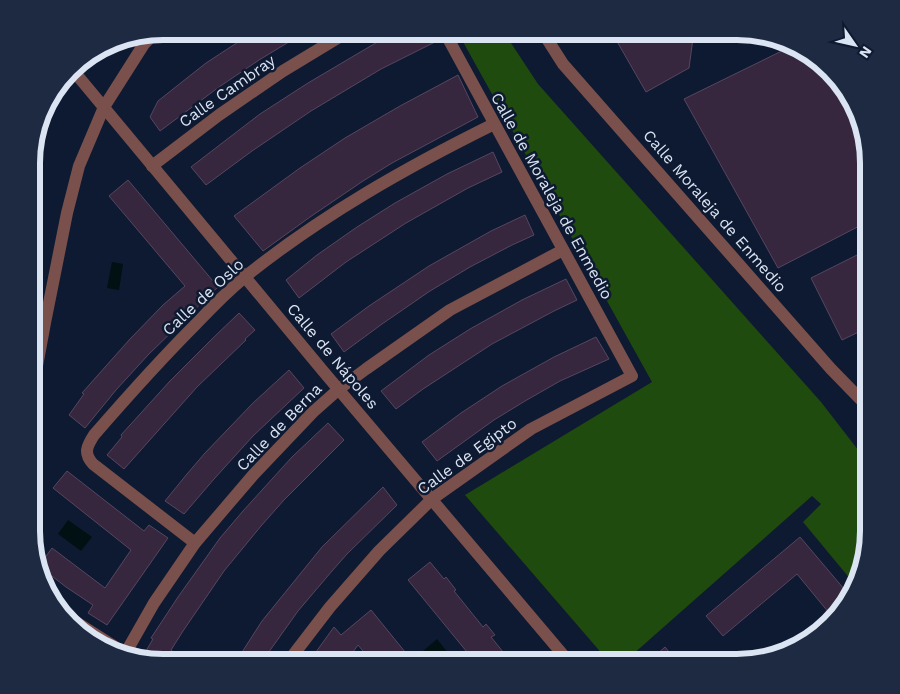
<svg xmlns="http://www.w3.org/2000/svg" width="900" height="694" viewBox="0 0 900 694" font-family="'Work Sans',sans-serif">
  <rect width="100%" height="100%" fill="#0e1a31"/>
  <polygon fill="#1f4b0e" points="457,31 503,31 538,84 821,402 869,464 868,540 859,582 856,586 803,522 821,504 812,496 623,663 610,663 465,495 652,382"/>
  <g fill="#011013">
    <polygon points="112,262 123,264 119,290 107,288"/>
    <polygon points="68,520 92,537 81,551 58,534"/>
    <polygon points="437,639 456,663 433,663 423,651"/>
  </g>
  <g fill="#36263e" stroke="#574660">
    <polygon points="255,31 307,31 259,60 219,87 160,131 150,117 158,101 206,63"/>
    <polygon points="396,31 431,31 437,41 381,69 311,111 252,151 206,185 191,167 260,114 308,83"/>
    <polygon points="611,31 694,31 689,68 646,92"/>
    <polygon points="794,45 824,64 855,105 869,163 869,221 778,268 684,99"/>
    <polygon points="458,75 478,117 392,163 363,181 310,217 263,251 234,216 300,168 345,138 400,106"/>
    <polygon points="493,152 502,172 468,188 406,223 346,262 299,298 286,280 317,255 357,227 395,203 447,174"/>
    <polygon points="128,180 218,287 148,355 116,390 85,428 69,415 84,394 82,393 130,339 163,305 185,286 109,196"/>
    <polygon points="525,215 534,235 512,245 470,267 430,291 382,324 344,352 331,334 369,306 429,266 491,231"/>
    <polygon points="869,249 869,327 842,340 811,278"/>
    <polygon points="566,279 577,300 554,311 492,344 423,389 396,409 381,391 429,355 470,329 522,300"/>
    <polygon points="239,313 255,330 245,339 246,340 197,387 124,469 107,455 122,437 121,435 170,381 212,339"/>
    <polygon points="596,337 609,359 560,381 525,401 494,420 437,461 422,442 461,413 502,386 554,357"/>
    <polygon points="289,370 304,388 253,436 214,479 184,514 165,501 187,474 205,453 253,403"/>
    <polygon points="328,423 344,440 284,500 261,526 224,571 183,631 171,650 176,654 171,662 164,662 146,651 153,639 151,638 178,597 220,538 243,511 292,457"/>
    <polygon points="67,471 144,531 149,525 168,538 107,625 88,613 93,605 66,587 39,566 52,548 105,588 131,550 53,488"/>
    <polygon points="383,487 397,505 347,554 332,571 298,611 261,663 235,663 262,621 322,547"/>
    <polygon points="800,537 850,596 836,618 834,619 797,574 723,636 706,616"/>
    <polygon points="430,562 444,579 446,577 456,590 454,591 483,627 486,624 495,635 491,637 512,663 476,663 408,580"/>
    <polygon points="371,610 414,663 373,663 358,645 345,663 308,663 334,627 341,635"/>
    <polygon points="665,647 678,663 647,663"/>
  </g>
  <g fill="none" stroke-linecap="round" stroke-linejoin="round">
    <g stroke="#7a504c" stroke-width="12">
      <polyline points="542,31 563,64 831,369 869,408"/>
      <polyline points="72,69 323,371 570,663"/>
      <polyline points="152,166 219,115 283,71 349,31"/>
      <polyline points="32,393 45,323 67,213 79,166 104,107 144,44 156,32"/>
      <path d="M195,543l-102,-79c-10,-11 -6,-18 1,-29 33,-38 67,-76 103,-112 15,-16 32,-33 49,-47 76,-61 161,-109 248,-152"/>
      <polyline points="65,615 131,657"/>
      <polyline points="125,654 154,603 195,543 254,474 313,412 339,389 366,369 450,310 563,250"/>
      <polyline points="287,663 330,607 379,551 432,499 531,429 632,376 444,31"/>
    </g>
  </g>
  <g text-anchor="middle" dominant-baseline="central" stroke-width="5" stroke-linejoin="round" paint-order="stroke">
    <g font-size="16" fill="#dae4f3" stroke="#0e1a31">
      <text transform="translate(227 91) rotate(-35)">Calle Cambray</text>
      <text transform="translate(552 196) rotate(61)">Calle de Moraleja de Enmedio</text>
      <text transform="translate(715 211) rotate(49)">Calle Moraleja de Enmedio</text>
      <text transform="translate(203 297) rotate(-43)">Calle de Oslo</text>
      <text transform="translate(333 356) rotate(50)">Calle de Nápoles</text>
      <text transform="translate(279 427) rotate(-46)">Calle de Berna</text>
      <text transform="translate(467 456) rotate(-36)">Calle de Egipto</text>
    </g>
  </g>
  <path d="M0 0H900V694H0ZM163 40H737A123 123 0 0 1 860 163V531A123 123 0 0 1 737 654H163A123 123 0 0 1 40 531V163A123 123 0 0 1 163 40Z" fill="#1e2a41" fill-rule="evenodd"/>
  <path fill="none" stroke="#dae4f3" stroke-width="6" d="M163 40H737A123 123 0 0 1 860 163V531A123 123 0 0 1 737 654H163A123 123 0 0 1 40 531V163A123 123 0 0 1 163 40Z"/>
  <g transform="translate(855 45) rotate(124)" stroke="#0e1a31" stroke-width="4" paint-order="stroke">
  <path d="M0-4L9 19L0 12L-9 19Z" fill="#dae4f3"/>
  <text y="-8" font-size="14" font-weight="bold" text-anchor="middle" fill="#dae4f3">N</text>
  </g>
</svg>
